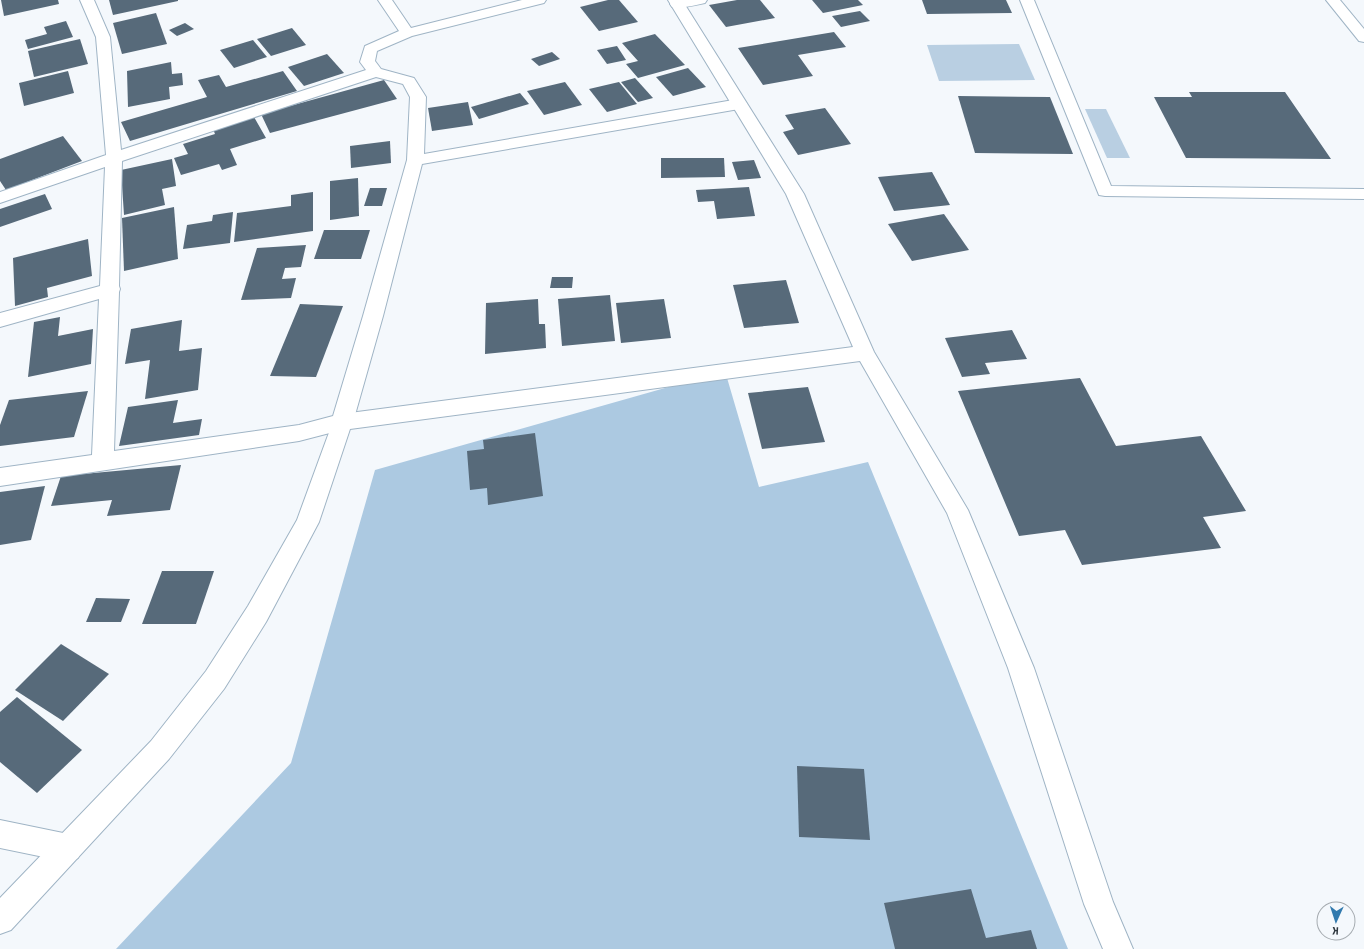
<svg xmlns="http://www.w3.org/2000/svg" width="1364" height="949" viewBox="0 0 1364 949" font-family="'Titillium Web',sans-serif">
  <rect width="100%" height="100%" fill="#f4f8fc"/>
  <g fill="#b9cfe2">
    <polygon points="1019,44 1035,80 939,81 927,45"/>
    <polygon points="1085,109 1106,109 1130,158 1107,158"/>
  </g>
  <polygon fill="#acc9e1" points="725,371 759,487 868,462 1068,949 116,949 291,763 375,470"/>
  <g fill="#576a7a">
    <polygon points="1,0 58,0 59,4 4,16"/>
    <polygon points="109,0 178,0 178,1 113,15"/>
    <polygon points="608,0 619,0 638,22 599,31 580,7"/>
    <polygon points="737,0 760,0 775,18 726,27 709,5"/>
    <polygon points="812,0 858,0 863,5 823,13"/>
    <polygon points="922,0 1006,0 1012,13 927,14"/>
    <polygon points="860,11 870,21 841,27 832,16"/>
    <polygon points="156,13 167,44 122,54 113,23"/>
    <polygon points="66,21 73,37 28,49 25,40 47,34 44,27"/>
    <polygon points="185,23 194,29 177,36 169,30"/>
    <polygon points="292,28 306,45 271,56 257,39"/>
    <polygon points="834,32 846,47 798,55 813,76 763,85 738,48"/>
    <polygon points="655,34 685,65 638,78 626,64 638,61 622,43"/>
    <polygon points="80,39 88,64 34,77 28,51"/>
    <polygon points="253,40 267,57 234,68 220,50"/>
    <polygon points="617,46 626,60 607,64 597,50"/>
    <polygon points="552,52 560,59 539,66 531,59"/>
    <polygon points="327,54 344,73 304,86 288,67"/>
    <polygon points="171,62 172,74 182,73 183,85 169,87 170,99 128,107 127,71"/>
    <polygon points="688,68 706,87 673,96 656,77"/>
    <polygon points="68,71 74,93 24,106 19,83"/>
    <polygon points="283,71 297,91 130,141 121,122 207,97 198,80 219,75 226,87"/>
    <polygon points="635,78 653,98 638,102 621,82"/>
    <polygon points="384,80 397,99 270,133 261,114"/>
    <polygon points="565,82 582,105 544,115 527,91"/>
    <polygon points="619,82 637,104 607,112 589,89"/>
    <polygon points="1189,92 1285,92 1331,159 1186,158 1154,97 1192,97"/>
    <polygon points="520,93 529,104 479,119 471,107"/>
    <polygon points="958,96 1050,97 1073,154 975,153"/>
    <polygon points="468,102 473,125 432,131 428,108"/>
    <polygon points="825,108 851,144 798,155 783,132 794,129 785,115"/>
    <polygon points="254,117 266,138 230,149 237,165 222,170 219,164 181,175 174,158 188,154 183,144 215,134 213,129"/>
    <polygon points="63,136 82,161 6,190 0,181 0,159"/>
    <polygon points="390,141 391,163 351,168 350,146"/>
    <polygon points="661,158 724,158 725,177 661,178"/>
    <polygon points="172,159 176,186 162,189 165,205 124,215 121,170"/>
    <polygon points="754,160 761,178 738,180 732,162"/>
    <polygon points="932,172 950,205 894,211 878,177"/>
    <polygon points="358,178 359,216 330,220 330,181"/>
    <polygon points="749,187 755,216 717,219 714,201 698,202 696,190"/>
    <polygon points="370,188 387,188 382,206 364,206"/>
    <polygon points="313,192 313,231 234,242 237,213 291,206 291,195"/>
    <polygon points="45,194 52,209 0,227 0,209"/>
    <polygon points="174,207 178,259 124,271 122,218"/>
    <polygon points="233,212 230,243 183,249 187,225 212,221 213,215"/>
    <polygon points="944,214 969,250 912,261 888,224"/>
    <polygon points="324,230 370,230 361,259 314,259"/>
    <polygon points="88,239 92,276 47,288 48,297 15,306 13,258"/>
    <polygon points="306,245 301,267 285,268 282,279 296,278 291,298 241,300 257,248"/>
    <polygon points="552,277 573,277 572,288 550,288"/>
    <polygon points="786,280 799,323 744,328 733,285"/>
    <polygon points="610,295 615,341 562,346 558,299"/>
    <polygon points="538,299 539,324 545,324 546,348 485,354 486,303"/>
    <polygon points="664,299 671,338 621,343 616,303"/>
    <polygon points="300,304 343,306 316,377 270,376"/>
    <polygon points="60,317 58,336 93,329 91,364 28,377 34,322"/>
    <polygon points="182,320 179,351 202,348 198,390 145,399 150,360 125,364 131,329"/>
    <polygon points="1012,330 1027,359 985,363 990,374 962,377 945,338"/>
    <polygon points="1080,378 1116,446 1201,436 1246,511 1203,517 1221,548 1082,565 1065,530 1019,536 958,391"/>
    <polygon points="808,387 825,442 762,449 748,393"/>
    <polygon points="88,391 74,437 0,446 0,425 9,400"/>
    <polygon points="178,400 173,423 202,419 199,435 119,446 128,407"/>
    <polygon points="535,433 543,496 488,505 487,488 470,490 467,451 484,449 483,440"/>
    <polygon points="181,465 170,510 107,516 112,500 51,506 61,476"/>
    <polygon points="45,486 31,540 0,545 0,492"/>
    <polygon points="162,571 214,571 196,624 142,624"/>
    <polygon points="96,598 130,599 121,622 86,622"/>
    <polygon points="61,644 109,674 63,721 15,690"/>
    <polygon points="17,697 82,750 37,793 0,762 0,712"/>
    <polygon points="797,766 864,769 870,840 799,837"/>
    <polygon points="971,889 986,938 1031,930 1037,949 895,949 884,903"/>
  </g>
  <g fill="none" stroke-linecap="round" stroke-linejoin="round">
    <defs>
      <g id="minor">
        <path d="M80,0h14l16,37 11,113 245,-80 -6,-8 5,-16 34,-15 -21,-31h14l19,28 111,-28h24l-2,3 -132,33 -35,15 -2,10 6,8 33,9 12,19 -2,57 315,-55 5,2 3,3 -3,3 -5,2 -317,55 -39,152 -30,106 -4,6 -50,13 -299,45v-18l92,-13 7,-156 -99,28v-14l100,-27 5,-119 -105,36v-11l106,-37 -10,-118zM376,77l27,7 7,13 -3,63 -44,156 -30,100 -34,9 -185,26 5,-159 1,-3 -1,-3 3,-125z"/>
        <path d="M676,0h31l-2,3c-10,2 -23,6 -33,4l-2,-3 2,-3z"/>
        <polygon points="1020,0 1034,0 1111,186 1364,189 1364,199 1105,196 1099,195"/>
        <polygon points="0,820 68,834 78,838 82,848 78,858 68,862 0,848"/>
      </g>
      <polygon id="tertiary" points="668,0 682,0 804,194 874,352 968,510 1034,668 1113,902 1133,949 1103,949 1084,904 1008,668 947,513 860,361 350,429 319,522 266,622 224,689 169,759 11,930 0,934 0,898 151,741 206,671 248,606 297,520 335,416 342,414 853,347 786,194"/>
      <polygon id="secondary" points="1326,0 1340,0 1364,29 1364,42 1359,41"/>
    </defs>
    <use href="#minor" stroke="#9fb4c5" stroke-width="2"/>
    <use href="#tertiary" stroke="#9fb4c5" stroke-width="2"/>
    <use href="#secondary" stroke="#9fb4c5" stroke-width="2"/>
    <use href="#minor" fill="#fff" fill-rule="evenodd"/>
    <use href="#tertiary" fill="#fff" fill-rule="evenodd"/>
    <use href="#secondary" fill="#fff" fill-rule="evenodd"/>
  </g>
  <g transform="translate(1336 921) rotate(183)"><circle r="19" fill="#f4f8fc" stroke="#a6acb1"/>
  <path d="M0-3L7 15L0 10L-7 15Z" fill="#327aae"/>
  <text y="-6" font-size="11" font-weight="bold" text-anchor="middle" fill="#303940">K</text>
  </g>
</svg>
